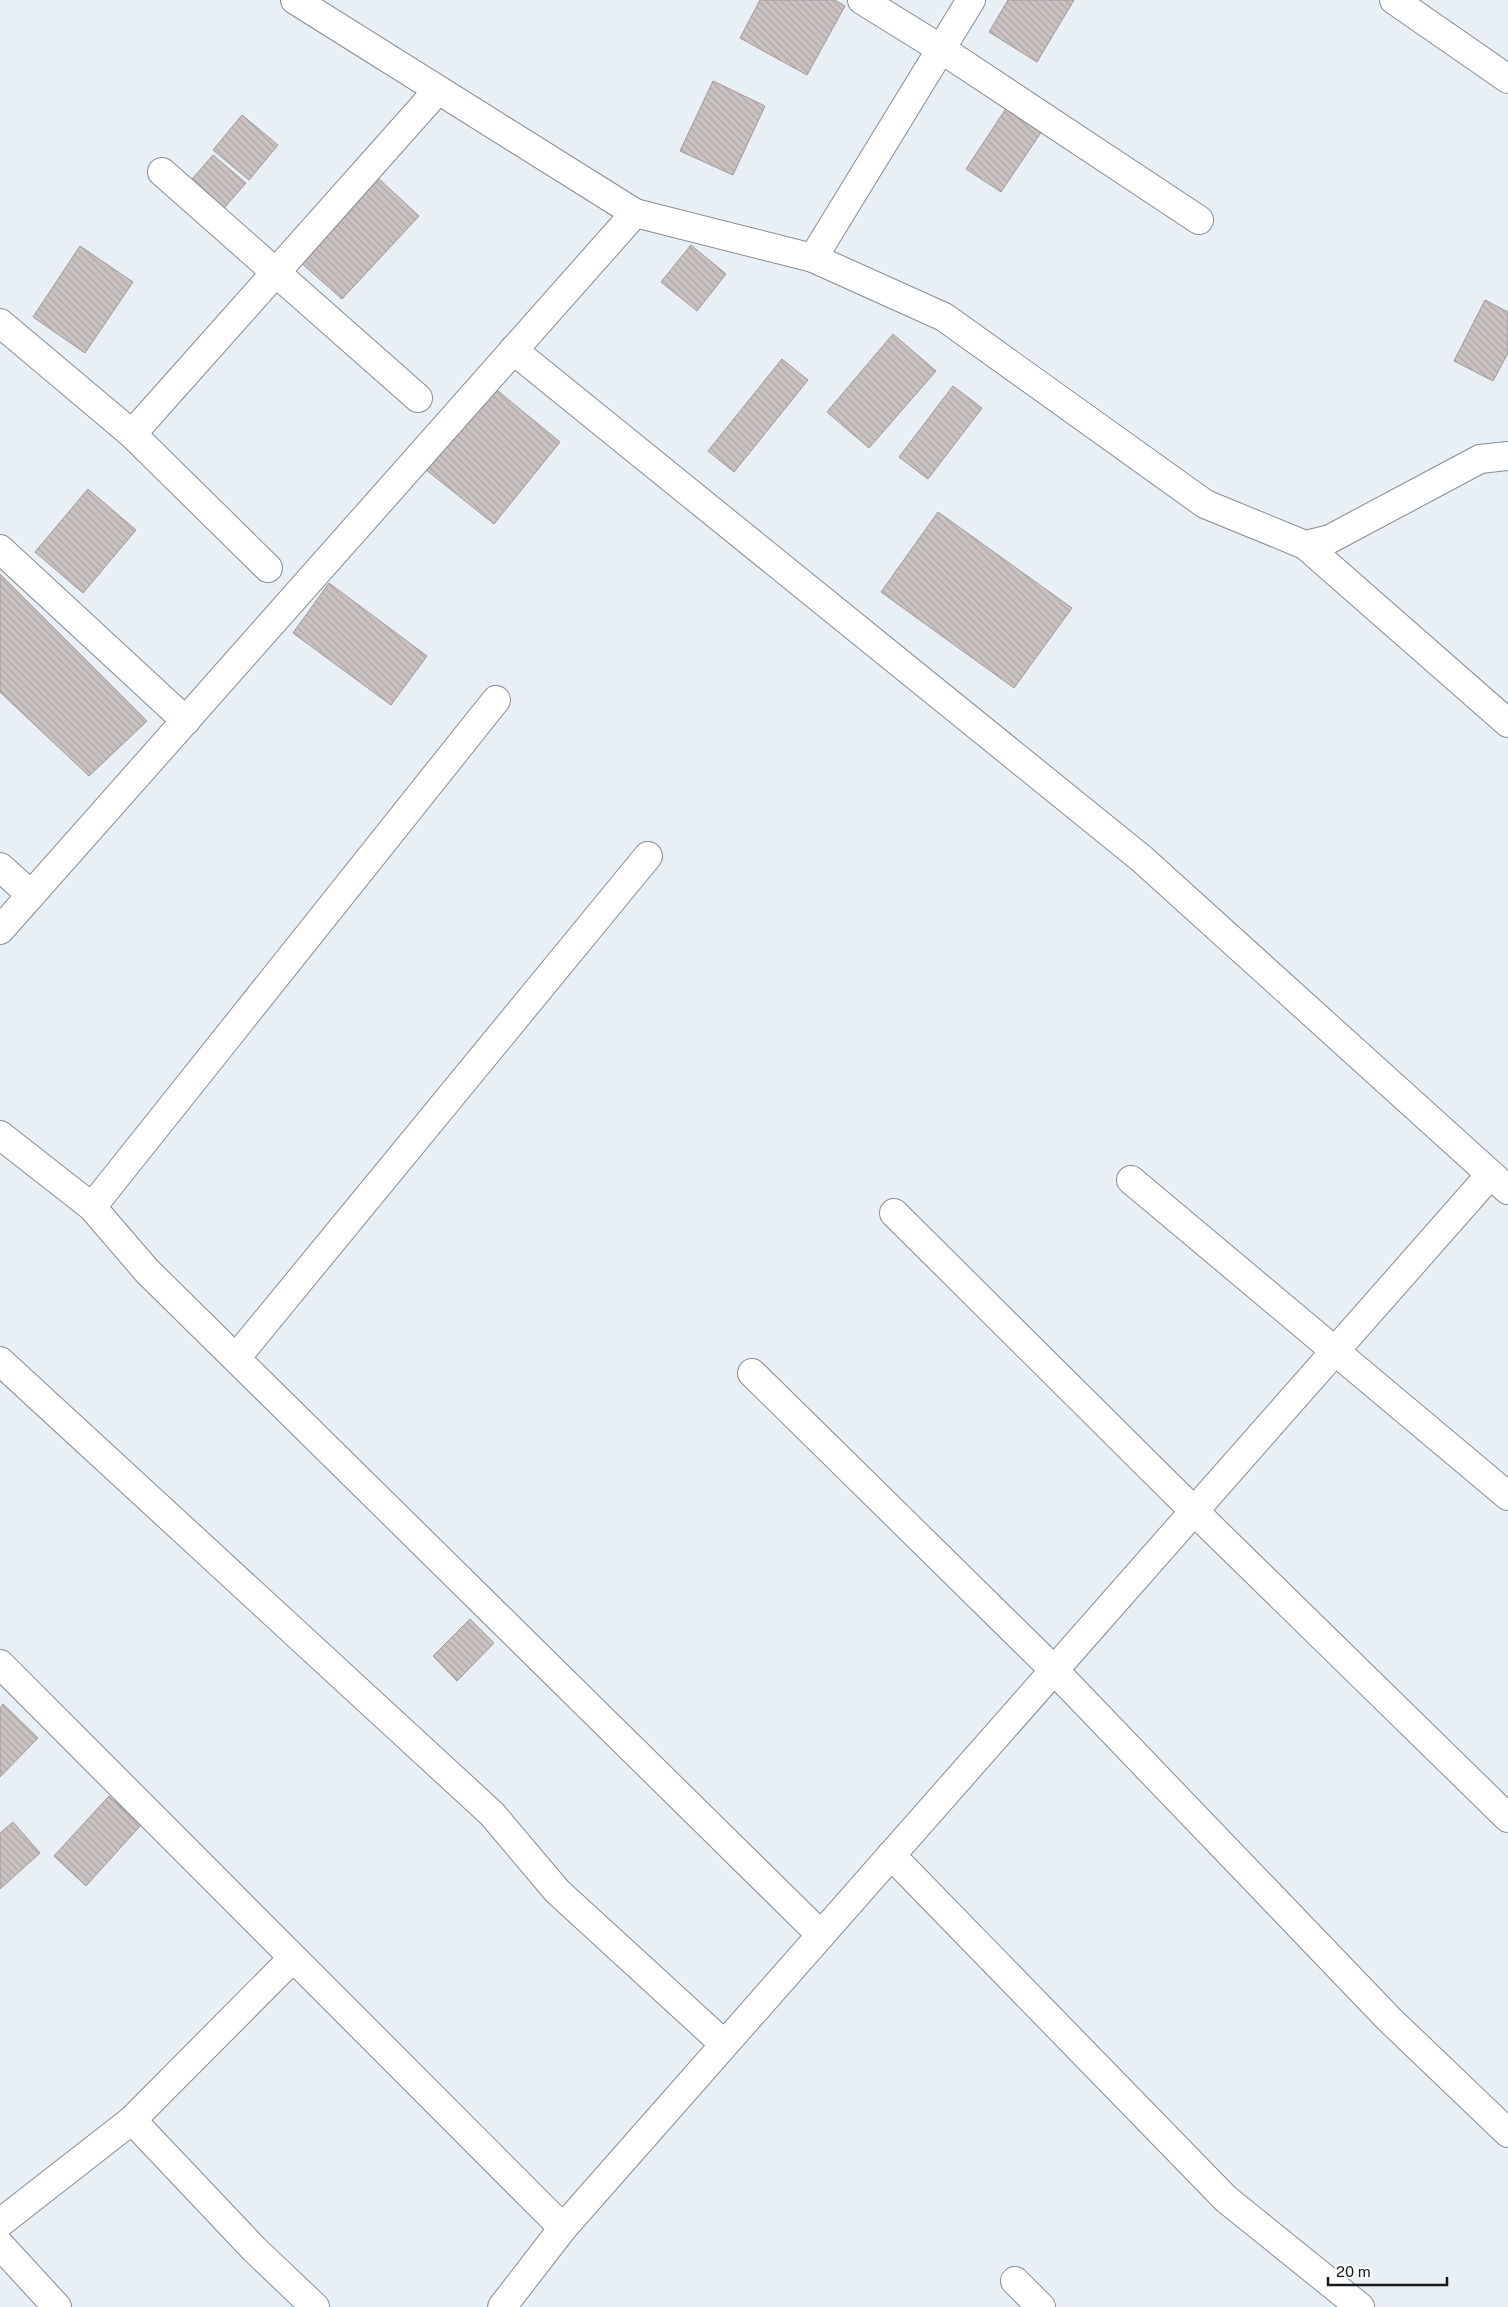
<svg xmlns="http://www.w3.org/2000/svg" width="1508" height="2307" viewBox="0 0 1508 2307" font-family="'Public Sans',sans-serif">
  <defs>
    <pattern id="building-back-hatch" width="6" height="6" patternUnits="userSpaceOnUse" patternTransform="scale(1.25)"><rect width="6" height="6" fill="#cac1c1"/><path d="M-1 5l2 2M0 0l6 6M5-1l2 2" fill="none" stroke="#ada5a5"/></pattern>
  </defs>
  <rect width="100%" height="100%" fill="#e9f0f5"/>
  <g fill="url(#building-back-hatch)" stroke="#a19899">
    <polygon points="760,0 835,0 845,6 807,75 740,38"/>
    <polygon points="1008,0 1074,0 1037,62 989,32"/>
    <polygon points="713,81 765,106 733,175 680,151"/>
    <polygon points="1009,104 1044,128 1001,192 966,169"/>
    <polygon points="242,115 278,145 249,180 213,150"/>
    <polygon points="213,155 246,183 219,214 186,186"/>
    <polygon points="377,177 419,216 342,299 299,261"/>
    <polygon points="691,245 726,274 697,311 661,282"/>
    <polygon points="80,246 133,282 85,353 33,317"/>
    <polygon points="1485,300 1508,312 1508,353 1493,381 1454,361"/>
    <polygon points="893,334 936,371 869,448 827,412"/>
    <polygon points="782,359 808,380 734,472 708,451"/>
    <polygon points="492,386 560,442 494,524 425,469"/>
    <polygon points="953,386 982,408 928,479 899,457"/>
    <polygon points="88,489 136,530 83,593 35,552"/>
    <polygon points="938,512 1072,608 1014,688 881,592"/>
    <polygon points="0,574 147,721 89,776 0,692"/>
    <polygon points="329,583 427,656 391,705 293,633"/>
    <polygon points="470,1619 494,1643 457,1681 433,1656"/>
    <polygon points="3,1704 38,1738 0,1777 0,1708"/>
    <polygon points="109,1796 141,1825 86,1886 54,1856"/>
    <polygon points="13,1822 40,1853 0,1889 0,1833"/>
  </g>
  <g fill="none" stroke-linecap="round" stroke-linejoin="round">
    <defs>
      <g id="minor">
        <polyline points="295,0 635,213 813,258 944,317 1205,504 1305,545 1330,539 1480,459 1508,456"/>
        <polyline points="862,0 941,49 1199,220"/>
        <polyline points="1394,0 1508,79"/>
        <polyline points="162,172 418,398"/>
        <polyline points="813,258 971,0"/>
        <polyline points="0,323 132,434 268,568"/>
        <polyline points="513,350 1142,859 1508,1190"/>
        <polyline points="132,434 438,90"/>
        <polyline points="1305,545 1508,723"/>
        <polyline points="0,549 186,721"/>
        <polyline points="0,867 31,895"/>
        <polyline points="0,930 635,213"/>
        <polyline points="0,1135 92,1207 147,1271 821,1935"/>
        <polyline points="1131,1180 1508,1496"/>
        <polyline points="92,1207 496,700"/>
        <polyline points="894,1213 1194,1511 1508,1818"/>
        <polyline points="236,1358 648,856"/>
        <polyline points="0,1361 492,1814 557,1891 724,2044"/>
        <polyline points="752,1373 1054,1670 1389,2019 1508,2133"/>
        <polyline points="0,1664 563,2228 1490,1175"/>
        <polyline points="891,1855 1226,2199 1360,2307"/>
        <polyline points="132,2120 254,2249 315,2307"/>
        <polyline points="0,2223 132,2120 293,1958"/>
        <polyline points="0,2245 57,2307"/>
        <polyline points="1015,2281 1041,2307"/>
        <polyline points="502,2307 563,2228"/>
      </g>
    </defs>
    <use href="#minor" stroke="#878c91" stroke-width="30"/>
    <use href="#minor" stroke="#fff" stroke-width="28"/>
  </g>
  <path d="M1328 2277v8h119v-8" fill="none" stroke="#16191a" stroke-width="2.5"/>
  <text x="1336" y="2277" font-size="15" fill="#16191a" stroke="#ffffff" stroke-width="4" paint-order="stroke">20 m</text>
</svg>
